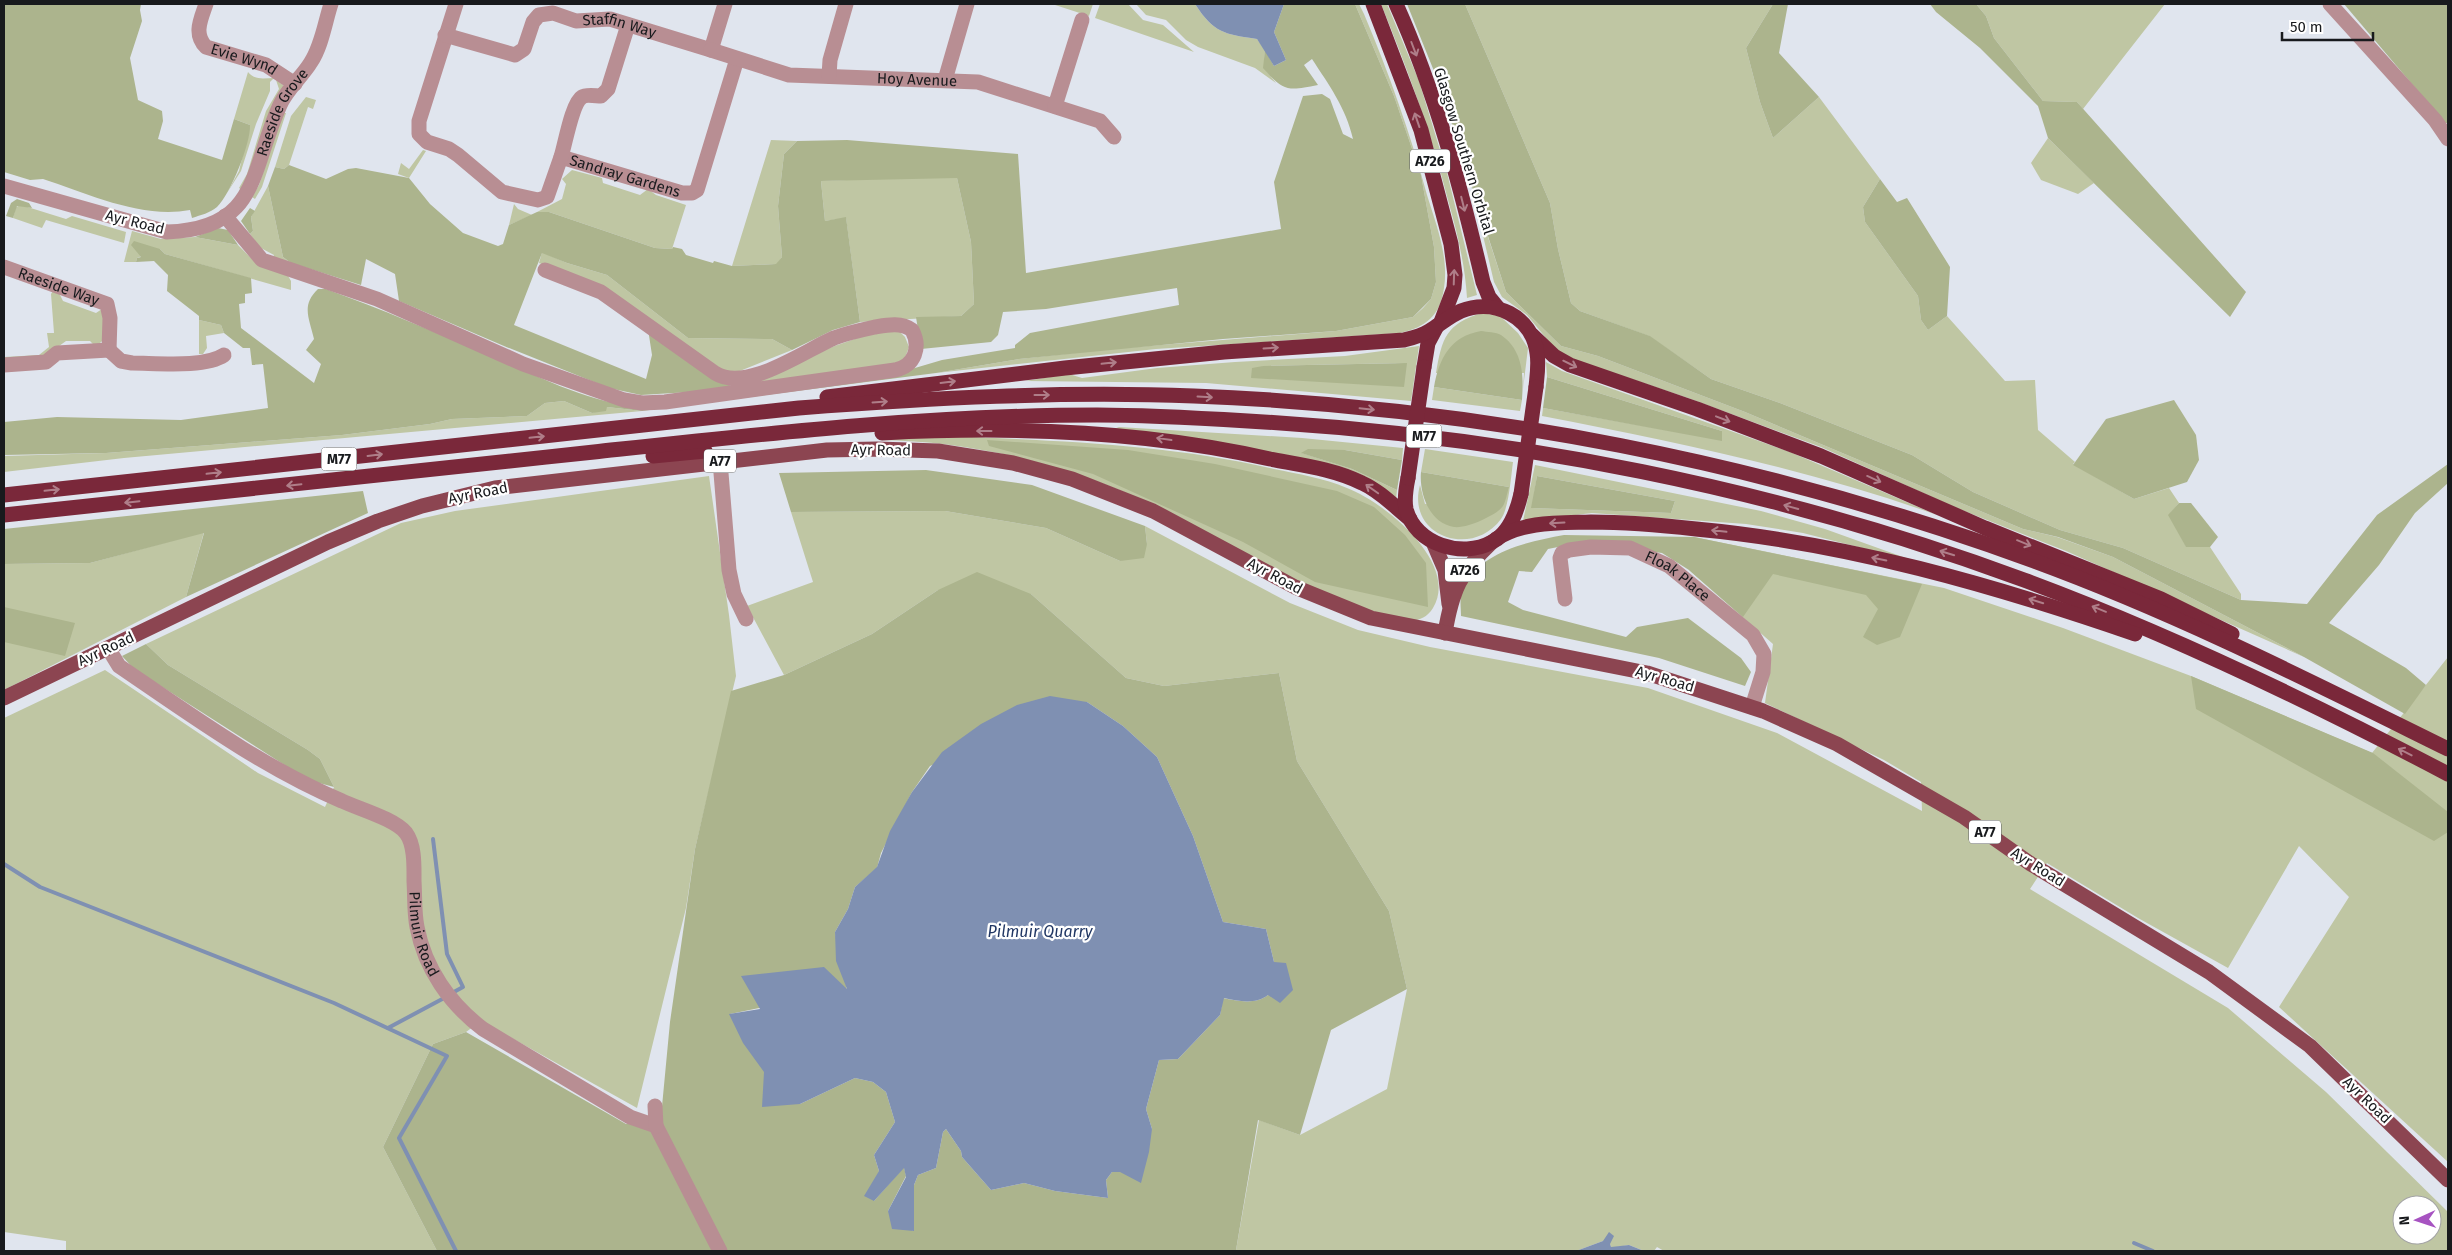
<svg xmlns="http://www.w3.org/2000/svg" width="2452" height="1255" viewBox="0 0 2452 1255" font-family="'Fira Sans',sans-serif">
  <rect width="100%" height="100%" fill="#e0e5ee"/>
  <g fill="#bfc6a3" fill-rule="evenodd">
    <polygon points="1052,4 1093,4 1089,16"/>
    <polygon points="1100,4 1128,4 1143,20 1163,25 1194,52 1095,18"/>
    <path d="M1136,4h59c19,29 29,30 62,35l8,11 -1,18 12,15 -21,-15 -57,-21 -12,-7 -20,-20 -20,-5z"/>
    <path d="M1355,4h4l5,10c25,59 46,119 63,181 9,29 22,62 17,93 -4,28 -18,39 -44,45l-244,16 -220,24 83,-14 92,-10 225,-18 77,-14 10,-9 8,-9 5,-17 -2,-35 -13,-72 -27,-79z"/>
    <path d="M1381,4h6l32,77 28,92 30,122 -10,3c-2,-34 -10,-66 -19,-98 -17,-68 -41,-132 -67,-196z"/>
    <polygon points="1465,4 1773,4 1746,48 1760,102 1773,138 1819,97 1880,179 1863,207 1865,222 1918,296 1921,320 1928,330 1947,316 2005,381 2035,380 2038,430 2075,462 2073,464 2134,499 2169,488 2179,503 2169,515 2186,546 2210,547 2241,594 2241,600 2123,548 2060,530 1973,492 1912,455 1780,403 1711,379 1649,336 1580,311 1571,303 1558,249 1550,203"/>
    <polygon points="1976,4 2165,4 2083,109 2077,102 2043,101 1994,38 1986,16"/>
    <path d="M248,72c7,9 17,6 26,6l-4,4v9l-14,33 -15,47 -14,22 12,-22 11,-46 -16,-6z"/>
    <polygon points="276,80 283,85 283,90 242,190 239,188 247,174 266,111 279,89"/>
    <polygon points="306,97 316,100 313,109 308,107 289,165 284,169 275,167 291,116"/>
    <polygon points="283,113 286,113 262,187 255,199 252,197 259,185"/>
    <polygon points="2048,138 2094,183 2078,194 2041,180 2031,163"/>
    <polygon points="771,140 797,141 784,154 778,206 782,257 777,264 732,266"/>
    <polygon points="423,150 426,151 409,178 398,174 401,163 409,169"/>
    <polygon points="572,170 602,178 603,183 640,195 648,189 656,195 686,205 672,249 655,248 549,212 537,212 562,199 566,184 562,179"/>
    <polygon points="898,178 957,178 971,242 974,304 961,316 860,322 846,218 825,221 821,181"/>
    <polygon points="1471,185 1506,292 1561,346 1598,356 1745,412 2023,529 2057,537 2113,557 2304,657 2066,551 1954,507 1821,447 1688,398 1560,355 1527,315 1502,297 1494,282"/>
    <polygon points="268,186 283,257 291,263 273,257 274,255 259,247 250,234 253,231 251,217"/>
    <polygon points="514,204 518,209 532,215 509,225"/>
    <polygon points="21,205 66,219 72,216 126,232 124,243 46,220 42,228 13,218 16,207"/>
    <polygon points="132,231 161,239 195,237 238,245 258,265 287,274 291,281 291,290 165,254 160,249 137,258 136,262 124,262"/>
    <polygon points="542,252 567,263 607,275 688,338 772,339 792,350 730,375 599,286 539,263"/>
    <polygon points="53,291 59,293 63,301 96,313 102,309 106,337 96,347 90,341 66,341 41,359 4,360 4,357 39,355 49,347 47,333 54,333 51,294"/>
    <path d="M1482,313l18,3 18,17 10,15 -5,41 1,-16h-88c6,-35 10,-49 46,-60z"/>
    <polygon points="199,320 221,325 224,333 206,336 207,348 203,354 199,354"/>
    <path d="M881,330l19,2 5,5 4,10 -4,11 -12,8 -155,23c45,-25 95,-43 143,-59z"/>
    <path d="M1419,346l-8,55 -205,-18 -181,-2 44,-7 13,4 75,-10 78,-6 110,-6zM1406,363l-155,15 12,-12z"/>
    <path d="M1546,362l16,9 228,81 147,63c-128,-46 -262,-73 -395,-99l1,-8 179,32v-9l-175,-54z"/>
    <polygon points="1434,387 1522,400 1520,411 1432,400"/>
    <polygon points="564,401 592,413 607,407 642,411 124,458 4,472 4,456 106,453 342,435 430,424 452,419 527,416 545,403"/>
    <polygon points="1119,427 1302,438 1403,448 1402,460 1345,450 1302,453 1352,469 1397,490 1396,499 1371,481 1111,430"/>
    <path d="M949,436c110,5 218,8 325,33 24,5 50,9 73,19 37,14 113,75 86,120 -9,14 -21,14 -36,10 -88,-20 -161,-73 -242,-112 -84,-41 -182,-65 -276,-66z"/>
    <path d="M1425,449l88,13c-2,14 -4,46 -12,57 -29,40 -95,17 -81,-34l5,19 84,-17 -88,-15z"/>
    <path d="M1535,465l226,46 64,18 92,33 -114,-29 -57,-9 -154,-11 -69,8zM1537,476l138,25 -4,12 -139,-5z"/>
    <polygon points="709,476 729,615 736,676 695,849 686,908 637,1108 481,1021 466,1032 433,1044 383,1147 437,1251 66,1251 66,1241 4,1232 4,718 105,670 258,773 325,807 334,787 320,759 308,750 168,665 146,644 401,523 455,511"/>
    <path d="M945,511l101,17 74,33 27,-17 -2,-18 145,77 68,27 72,17 218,41 129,45 145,78 -1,-29 -37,-22 -119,-57 8,-59 -84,-74 5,-33 250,51 119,40 128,48 181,77 76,-96v505l-169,-155 70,-110 -50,-51 -71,122 -90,-50 -91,-55 -17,26 198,119 98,84 122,120v39h-784l-7,-4 -3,4h-10l-15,-6 -18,3 -1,-4 -7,-3 -27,10h-338l-2,-1 23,-130 41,15 87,-46 20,-100 -18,-78 -92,-150 -18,-88 -115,13 -38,-8 -95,-84 -93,-4 -66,44 -88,41 -37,-69 66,-24 -22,-70zM2402,1205h30v30h-30z"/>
    <polygon points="204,532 186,597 4,690 4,564 90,563"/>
  </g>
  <g fill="#acb48d" fill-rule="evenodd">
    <path d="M4,4h137l-1,6 2,11 -12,37 8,42 24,11 1,10 -5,18 64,21 12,-41 16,6c1,18 -20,70 -33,82 -7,6 -16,8 -25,11l-2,-8c-49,9 -101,-16 -147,-31l-13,1 -26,-8z"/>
    <path d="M1284,4h71l39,92 27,79 13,72 2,35 -5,17 -18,18 -77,14 -113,8 -204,20 -83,14 -294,38 -35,-4 -1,4 -14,2 -28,-12 -19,2 -18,13 -75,3 -22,5 -88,11 -236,18 -102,2v-33l53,-5 124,3 87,-12 -5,-44 -11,1 -2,-17h-7l-19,-15 -3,-8 -22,-5v-4l-32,-25 1,-16 -14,-14 -18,1 1,-4 4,-1 -10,-12 3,-4 26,8 5,5 86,24 1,15 -7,1v9l-6,1 2,24 73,55 7,-19 -15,-14 8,-11c-5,-21 -13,-34 4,-50h8c55,20 109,43 162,66 53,22 108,53 166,52l244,-34 44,-13 73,-12v-3l15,-12 149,-28 -2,-17 -131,21 -43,3 -5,23 -7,7 -70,7 -5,-32 45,-1 13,-12 -3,-62 -14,-64 -136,3 4,40 21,-4 14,105 -27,8 -41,20 -20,-11 -84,-1 -81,-63 -40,-12 -25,-10 -28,72 132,54 6,-24 -4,-26 61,47 29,13 -97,6 -32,-7 -105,-42 -105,-45 -4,-27 -29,-15 -5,26 -70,-22 -8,-6 -15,-71 7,-19 9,2 5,-4 37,14 22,-10 8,-1 53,10 21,26 33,29 35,13 5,-2 6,-19 28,-13h12l106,36 17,1 1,-2 9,2 4,6 27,8 1,-2 18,5 44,-2 6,-7 -4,-51 6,-52 13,-13 50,-1 171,14 8,119 255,-44 -7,-47 29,-86 19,-2 8,5 13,35 10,5c-7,-31 -24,-54 -41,-80l-8,6 14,20c-30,6 -34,7 -55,-17l2,-18 9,16 12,-6 -12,-28z"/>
    <polygon points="1407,4 1465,4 1550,203 1558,249 1571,303 1580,311 1650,336 1711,379 1780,403 1912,455 1973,492 2060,530 2123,548 2241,600 2307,604 2377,515 2448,464 2448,483 2415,513 2379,565 2329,623 2406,668 2426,685 2405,714 2304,657 2113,557 2058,537 2023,529 1745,412 1598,356 1561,346 1506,292 1438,81"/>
    <polygon points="1773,4 1788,4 1779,53 1819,97 1773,138 1760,102 1746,48"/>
    <polygon points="1930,4 1976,4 1986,16 1994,38 2043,101 2077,102 2246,292 2230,317 2048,138 2038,106 1980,48 1936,12"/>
    <polygon points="2344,4 2448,4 2448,123 2445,123"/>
    <polygon points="1880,179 1897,202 1907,198 1950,267 1947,316 1928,330 1921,320 1918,296 1865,222 1863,207"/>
    <polygon points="17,199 29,203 32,208 17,206 13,218 6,216 11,203"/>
    <polygon points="250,208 255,211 251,217 253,231 250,234 241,221"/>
    <polygon points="218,228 228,230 238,245 195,237"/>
    <path d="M1481,331c6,1 15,1 20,4 22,15 23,41 21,65l-88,-13c5,-29 17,-51 47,-56z"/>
    <polygon points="1407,363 1404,387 1251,378 1252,368 1263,366"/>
    <polygon points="1547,377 1722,431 1722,441 1543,408"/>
    <polygon points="2174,400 2196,435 2199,460 2187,482 2134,499 2073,465 2106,419"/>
    <polygon points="987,440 1128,450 1215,464 1337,491 1374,507 1405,535 1426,563 1428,607 1315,582 1243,542 1093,474 989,446"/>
    <polygon points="1308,449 1345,450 1402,460 1397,490 1352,469 1301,453"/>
    <polygon points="926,470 1032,485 1145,526 1147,544 1144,558 1120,561 1046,528 945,511 791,512 779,473"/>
    <path d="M1421,472l88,15c-2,6 -3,14 -6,19 -5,7 -15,11 -23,15 -6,3 -19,7 -26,6 -25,-4 -35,-34 -33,-55z"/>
    <polygon points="1537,476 1675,501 1671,513 1531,508"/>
    <polygon points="363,491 368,513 186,597 204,533 90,563 4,564 4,529"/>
    <polygon points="2179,503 2191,503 2218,537 2210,547 2186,547 2168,515"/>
    <path d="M1564,535l130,2 228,47 -22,53 -23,8 -14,-8 15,-28 -12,-14 -93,-21 -30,43 -54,-47 -27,-17 -79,-11 -35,7 -16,23 -13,-1 -11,31 15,8 103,27 11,-10 51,-9 53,40 10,14 -6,14 -86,-28 -198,-42c0,-8 -2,-20 2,-27 17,-38 64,-47 101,-54z"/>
    <path d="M977,572l54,22 95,84 38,8 115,-13 18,88 92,150 18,78 -76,41 -31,105 -42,-15 -22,130 2,1h-801l-54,-104 50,-103 33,-12 160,92 35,-7 9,-95 25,-173 36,-158 53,-16 88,-41 66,-44zM1087,702l36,24 34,31 36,79 30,86 43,7 8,33 -6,33c-13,10 -30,6 -45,3l-3,17 -42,44 -19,1 -13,49 6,20 -32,43h-8l-6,8 2,18 -53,-7 -31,-8 -33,7 -29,-33 -1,-6 -15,-22 -3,3 -7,36 -18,7 -4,10 -1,46 -25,-20 18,-35 -2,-9 -30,34 5,-30 -5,-16 21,-33 -9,-30 -13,-10 -18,-4 -55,26c-35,-31 -50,-47 -70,-90l117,-24 -12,-58 13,-23 7,-22 22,-19 4,-15 31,-61 18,-26z"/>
    <polygon points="4,607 75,623 65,656 4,642"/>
    <polygon points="146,644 168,665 308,750 320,759 334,787 308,780 134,669 122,656"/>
    <polygon points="2191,676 2373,753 2448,812 2448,832 2434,841 2196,709"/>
  </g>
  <g fill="#7f90b2">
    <path d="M1195,4h89l-10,28 12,28 -12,6 -17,-27c-33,-5 -43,-6 -62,-35z"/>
    <path d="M1050,696l37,6 36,24 34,31 36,79 30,86 43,7 8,33 12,1 7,27 -13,13 -12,-8c-13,10 -30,6 -44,3l-4,17 -42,44 -19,1 -13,49 6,20 -3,23 -8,31 -21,-11h-8l-6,8 2,18 -53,-7 -31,-8 -33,7 -29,-33 -1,-6 -15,-22 -3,3 -7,36 -18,7 -4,10v46l-22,-2 -4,-18 18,-34 -2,-9 -30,33 -10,-5 15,-25 -5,-16 21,-33 -9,-30 -13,-10 -18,-4 -55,26 -38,3 2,-35 -21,-29 -14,-29 31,-5 -19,-33 83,-9 23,22 -11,-28 -1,-29 13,-23 7,-22 22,-20 13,-36 22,-39 30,-40 39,-28 36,-19z"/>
    <polygon points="1609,1232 1614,1236 1610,1244 1611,1247 1629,1245 1644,1251 1576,1251 1603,1241"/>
  </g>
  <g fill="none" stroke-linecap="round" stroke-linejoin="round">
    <g stroke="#7f90b2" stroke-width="4">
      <polyline points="433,839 447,954 463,987 452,993"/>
      <polyline points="4,864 40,887 334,1003 447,1056 399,1138 456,1251"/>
      <polyline points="388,1028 446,997"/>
      <polyline points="2134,1243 2153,1251"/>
    </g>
    <g stroke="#b88e93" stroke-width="15">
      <path id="s1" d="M206,4c-5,15 -13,30 0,43l60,18 29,19"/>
      <path id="s2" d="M456,4l-37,117v13l8,8 22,7 9,6 44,37 36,8 9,-3 14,-40 121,36h10l5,-3 40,-131"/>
      <polyline points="2330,4 2435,120 2448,139"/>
      <path id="s3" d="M445,35l70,20 9,-6 9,-27 6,-7 14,-2 23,8 34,-2 101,31 14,-46"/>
      <path id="s4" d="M711,50l78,25 189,7 122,39 14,16"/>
      <polyline points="829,76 830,60 846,4"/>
      <polyline points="945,80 967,4"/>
      <polyline points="1055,106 1082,20"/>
      <path d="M561,157c4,-12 11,-54 21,-60 4,-3 14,-1 19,-1l7,-7 20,-64"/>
      <path id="s5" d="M4,186l163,46c93,-3 83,-62 113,-127 7,-16 22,-28 31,-43 11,-17 14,-40 20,-58"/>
      <path d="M225,216l37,44 115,39 146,65 101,36 18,3 23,-1 230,-32c20,-4 26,-23 17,-40 -11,-8 -25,-5 -37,-3 -14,3 -28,6 -41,11 -30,13 -88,55 -119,35l-114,-81 -56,-22"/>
      <path id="s6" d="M4,267l103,37 3,14 -1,32 -52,3 -11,9 -42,3"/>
      <path d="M109,350l12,11 11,2c24,0 73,5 92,-8"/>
      <polyline points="720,461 729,570 734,594 746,619"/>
      <path id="s7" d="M1565,599l-5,-41 2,-5 7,-3 22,-3 39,1 39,18 84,69 11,19 -1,18 -11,35"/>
      <path id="s8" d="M108,648l11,18c72,49 143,101 223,135 17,8 53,18 64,32 9,12 8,34 8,48 1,15 0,31 3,46 8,42 33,77 66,102l147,88 26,9 64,125"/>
      <polyline points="655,1106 656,1126"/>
    </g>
    <g stroke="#8c4551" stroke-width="15">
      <polyline points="1433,542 1445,570 1449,604"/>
      <path d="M1445,633c7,-42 15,-61 47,-91"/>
      <polyline points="4,698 328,542 378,521 422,506 495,488 827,450 877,449 938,451 1013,463 1072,479 1153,511 1295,587 1371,618 1647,673 1763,711 1837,744 1964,817 2031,864 2209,972 2310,1046 2448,1180"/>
    </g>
    <g stroke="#7a283a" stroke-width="15">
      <polyline points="1373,4 1421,130 1451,244 1455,275 1454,288 1441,322"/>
      <path d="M1396,4c40,89 65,184 87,278l6,15 9,11"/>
      <polyline points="1532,335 1554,356 1570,365 1697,409 1821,456 1985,528 2161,599 2232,634"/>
      <polyline points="1424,367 1428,343 1437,326"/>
      <path d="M827,397l238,-29 159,-16 180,-12c8,-2 17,-4 25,-9 11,-6 20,-15 32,-20 33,-13 71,5 76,42 2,11 0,23 -1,34"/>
      <path d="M882,433c130,-7 262,-3 388,26 31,6 64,10 92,24 18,8 33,24 48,36"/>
      <polyline points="653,456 705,451"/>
      <path d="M1408,478c-2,10 -4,21 -2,31 9,35 56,50 86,33 18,-9 25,-31 29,-48"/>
      <path d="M4,495l795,-87c132,-10 263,-17 395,-12 286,11 571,66 840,165 142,52 278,121 414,188"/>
      <path d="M4,515c196,-20 393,-42 590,-63 167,-18 334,-37 503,-37 50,0 101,3 151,6 264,15 528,67 776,159 146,54 287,122 424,194"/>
      <path d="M1496,539c28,-18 63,-16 95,-17 35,0 70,3 105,7 151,14 297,56 439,105"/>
    </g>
    <g stroke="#7a283a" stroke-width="15">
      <polyline points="1408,478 1424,367"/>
      <polyline points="1521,494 1536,387"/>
    </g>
  </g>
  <defs><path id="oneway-shaft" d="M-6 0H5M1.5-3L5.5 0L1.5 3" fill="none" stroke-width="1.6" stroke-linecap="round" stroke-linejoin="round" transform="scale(1.25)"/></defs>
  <g stroke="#af7e89">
    <use href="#oneway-shaft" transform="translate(1414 49) rotate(69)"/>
    <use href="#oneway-shaft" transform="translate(1417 120) rotate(-109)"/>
    <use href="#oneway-shaft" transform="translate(1463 204) rotate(76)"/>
    <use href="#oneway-shaft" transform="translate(1454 277) rotate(-88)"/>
    <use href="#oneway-shaft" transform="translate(1271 348) rotate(-4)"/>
    <use href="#oneway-shaft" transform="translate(1109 363) rotate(-6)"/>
    <use href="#oneway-shaft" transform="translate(1570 364) rotate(26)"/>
    <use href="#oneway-shaft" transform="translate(948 382) rotate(-7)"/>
    <use href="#oneway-shaft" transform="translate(1042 395)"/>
    <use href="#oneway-shaft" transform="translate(1205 397) rotate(3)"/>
    <use href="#oneway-shaft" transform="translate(880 402) rotate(-4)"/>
    <use href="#oneway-shaft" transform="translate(1367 409) rotate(6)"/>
    <use href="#oneway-shaft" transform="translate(1723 419) rotate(21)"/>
    <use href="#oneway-shaft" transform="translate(984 431) rotate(-180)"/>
    <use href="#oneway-shaft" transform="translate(537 437) rotate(-6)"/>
    <use href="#oneway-shaft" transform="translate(1164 439) rotate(-172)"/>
    <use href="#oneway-shaft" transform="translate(375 455) rotate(-7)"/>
    <use href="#oneway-shaft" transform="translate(214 473) rotate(-6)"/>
    <use href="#oneway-shaft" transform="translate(1874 479) rotate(24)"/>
    <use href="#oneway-shaft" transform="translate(294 485) rotate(174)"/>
    <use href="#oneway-shaft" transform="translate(1372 489) rotate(-145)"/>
    <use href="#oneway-shaft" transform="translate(52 490) rotate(-6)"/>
    <use href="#oneway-shaft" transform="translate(132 502) rotate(174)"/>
    <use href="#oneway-shaft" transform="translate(1791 507) rotate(-165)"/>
    <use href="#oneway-shaft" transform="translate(1557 523) rotate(177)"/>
    <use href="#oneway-shaft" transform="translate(1719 531) rotate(-174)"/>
    <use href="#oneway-shaft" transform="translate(2024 543) rotate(22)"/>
    <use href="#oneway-shaft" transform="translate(1947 553) rotate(-163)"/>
    <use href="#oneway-shaft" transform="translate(1879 559) rotate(-168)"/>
    <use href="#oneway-shaft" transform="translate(2036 601) rotate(-163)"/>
    <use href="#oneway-shaft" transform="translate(2099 609) rotate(-158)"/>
    <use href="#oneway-shaft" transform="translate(2405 752) rotate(-153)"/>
  </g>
  <g text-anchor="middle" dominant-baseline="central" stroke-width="4.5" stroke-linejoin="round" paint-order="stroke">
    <g fill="#fff" stroke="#5d5f61" stroke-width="1">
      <rect x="1410" y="149.5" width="40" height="23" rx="4"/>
      <rect x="1406.5" y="424.5" width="35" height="23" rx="4"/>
      <rect x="321.5" y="447.5" width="35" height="23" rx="4"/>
      <rect x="704" y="449.5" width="32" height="23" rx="4"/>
      <rect x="1445" y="558.5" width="40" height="23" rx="4"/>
      <rect x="1969" y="820.5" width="32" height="23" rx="4"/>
    </g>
    <g font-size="14" font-weight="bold" fill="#181a1d">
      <text x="1430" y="161">A726</text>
      <text x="1424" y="436">M77</text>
      <text x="339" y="459">M77</text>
      <text x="720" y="461">A77</text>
      <text x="1465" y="570">A726</text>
      <text x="1985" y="832">A77</text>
    </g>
    <g font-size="15" fill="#181a1d" stroke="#fff">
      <text stroke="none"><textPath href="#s3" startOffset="204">Staffin Way</textPath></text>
      <text stroke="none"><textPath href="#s1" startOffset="86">Evie Wynd</textPath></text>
      <text stroke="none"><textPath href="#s4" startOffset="210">Hoy Avenue</textPath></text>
      <text stroke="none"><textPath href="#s5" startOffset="351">Raeside Grove</textPath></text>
      <text transform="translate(1464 151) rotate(73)">Glasgow Southern Orbital</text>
      <text stroke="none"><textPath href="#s2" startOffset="394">Sandray Gardens</textPath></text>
      <text transform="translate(135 222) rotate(14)">Ayr Road</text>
      <text stroke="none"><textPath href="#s6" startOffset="58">Raeside Way</textPath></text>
      <text transform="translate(881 450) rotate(1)">Ayr Road</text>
      <text transform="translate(478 493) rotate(-11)">Ayr Road</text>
      <text transform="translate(1275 576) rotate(28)">Ayr Road</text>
      <text stroke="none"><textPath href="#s7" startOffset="171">Floak Place</textPath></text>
      <text transform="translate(106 649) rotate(-25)">Ayr Road</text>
      <text transform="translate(1665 679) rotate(16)">Ayr Road</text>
      <text transform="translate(2038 867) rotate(32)">Ayr Road</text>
      <text stroke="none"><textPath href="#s8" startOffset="458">Pilmuir Road</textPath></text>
      <text transform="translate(2367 1100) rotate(44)">Ayr Road</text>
    </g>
    <g font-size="16" font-style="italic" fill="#213764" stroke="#fff">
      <text x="1040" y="931">Pilmuir Quarry</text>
    </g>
  </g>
  <rect width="2452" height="1255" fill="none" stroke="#181a1d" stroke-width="10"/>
  <g transform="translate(2417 1220) rotate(267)"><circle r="24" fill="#ffffff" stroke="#a3a3a5"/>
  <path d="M0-4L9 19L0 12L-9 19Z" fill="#a753c1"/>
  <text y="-8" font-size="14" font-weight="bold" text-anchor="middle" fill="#181a1d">N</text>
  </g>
  <path d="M2282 32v8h91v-8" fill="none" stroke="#181a1d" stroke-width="2.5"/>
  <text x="2290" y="32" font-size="15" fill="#181a1d" stroke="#ffffff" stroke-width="4" paint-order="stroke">50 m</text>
</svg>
